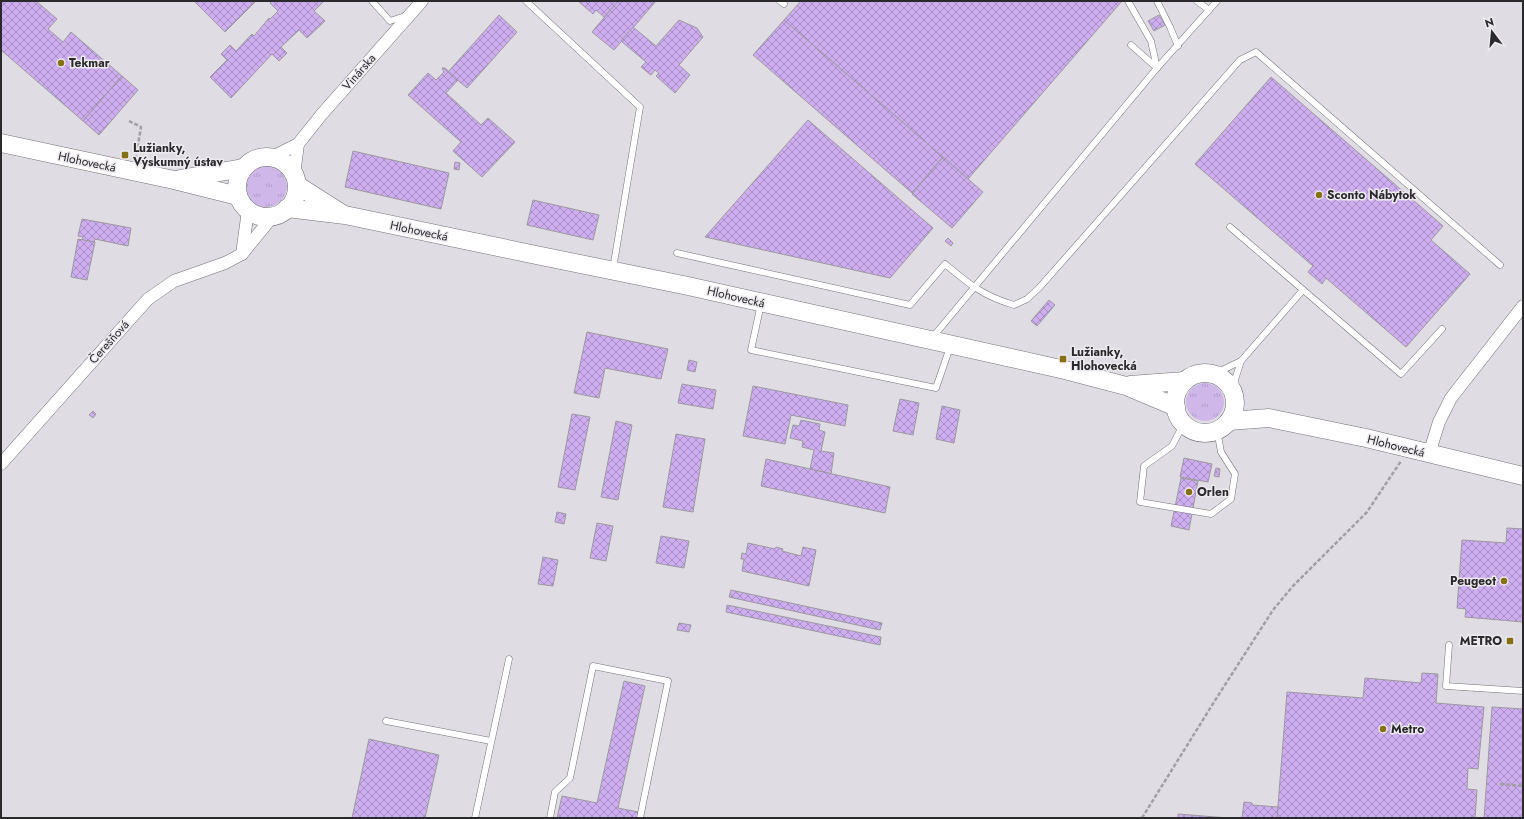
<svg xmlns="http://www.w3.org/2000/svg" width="1524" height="819" viewBox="0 0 1524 819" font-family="Jost,sans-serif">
  <defs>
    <pattern id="grass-tufts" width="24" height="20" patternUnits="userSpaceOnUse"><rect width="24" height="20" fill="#cfb8e9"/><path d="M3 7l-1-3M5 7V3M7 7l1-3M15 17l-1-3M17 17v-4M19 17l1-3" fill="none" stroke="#b29ec8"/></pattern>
    <pattern id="building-cross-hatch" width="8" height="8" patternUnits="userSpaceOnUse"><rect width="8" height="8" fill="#ceaef1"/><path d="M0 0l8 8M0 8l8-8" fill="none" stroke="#a78ec3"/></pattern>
  </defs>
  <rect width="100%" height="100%" fill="#dfdde3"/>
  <g fill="url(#grass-tufts)">
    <circle cx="266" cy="186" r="21"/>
    <circle cx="1205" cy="402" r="19"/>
  </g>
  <g fill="url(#building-cross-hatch)" stroke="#9b999e">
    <polygon points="1,1 36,1 57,19 48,29 63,42 71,32 122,76 83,121 1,50"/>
    <polygon points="194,1 256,1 225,32"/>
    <polygon points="272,1 324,1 314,11 325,21 307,38 299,30 281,47 287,53 279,61 272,54 231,98 210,77 227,60 221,54 230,45 236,51 252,34 254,36 269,18 270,19 278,11 270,3"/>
    <polygon points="578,1 617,1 618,2 604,17 596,10 593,14"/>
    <polygon points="618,1 656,1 614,50 592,32"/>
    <polygon points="801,1 1122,1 968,179 784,20"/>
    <polygon points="499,15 517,32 467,88 448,72"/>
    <polygon points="1159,15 1165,25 1154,31 1148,21"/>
    <polygon points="679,20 697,28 703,37 679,65 690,75 675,93 656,76 659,73 655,70 651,75 641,67 646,62 621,41 633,27 656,46"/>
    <polygon points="784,20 943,157 912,193 753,55"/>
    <polygon points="442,68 445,68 458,80 446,93 481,125 488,118 515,142 482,177 453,151 461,142 408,95 428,73 436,80 444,72"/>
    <polygon points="122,76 138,90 99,135 83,121"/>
    <polygon points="1271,77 1443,226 1431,240 1470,274 1406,347 1326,278 1322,284 1308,272 1313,266 1195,164"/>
    <polygon points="808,120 933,228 890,278 705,237"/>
    <polygon points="353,151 449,173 441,209 345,187"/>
    <polygon points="943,157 983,192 952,228 912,194"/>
    <polygon points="455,162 460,163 459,170 454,169"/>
    <polygon points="533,200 599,215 593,240 527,225"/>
    <polygon points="82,219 131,228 128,246 95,239 94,242 82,240 83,237 78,236"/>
    <polygon points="948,238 953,243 951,246 945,241"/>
    <polygon points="78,239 95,242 87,280 71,277"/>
    <polygon points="1049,300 1055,305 1037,326 1031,321"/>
    <polygon points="587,332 668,349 661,379 605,368 599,398 574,393"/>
    <polygon points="689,360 697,362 695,372 687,370"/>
    <polygon points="682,384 716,390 713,409 678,403"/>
    <polygon points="753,386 848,405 845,426 791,415 785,444 743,436"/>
    <polygon points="900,399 919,403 913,435 893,431"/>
    <polygon points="942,406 960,410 954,443 936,439"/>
    <polygon points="93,411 96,414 93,418 89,415"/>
    <polygon points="572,414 590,417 575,490 558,487"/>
    <polygon points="801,420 820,424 819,430 825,432 821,451 834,453 831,474 810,469 814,450 802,447 803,441 790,438 793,425 799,426"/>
    <polygon points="616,421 632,425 618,500 601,497"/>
    <polygon points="676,434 705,439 693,512 663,507"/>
    <polygon points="1184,458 1212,464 1208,482 1180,477"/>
    <polygon points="766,459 890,487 885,513 761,486"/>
    <polygon points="1216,468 1220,469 1219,477 1214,476"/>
    <polygon points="1181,478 1198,481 1189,530 1171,526"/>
    <polygon points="557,512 566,514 564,524 555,522"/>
    <polygon points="597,523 613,526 606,561 590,558"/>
    <polygon points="1507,528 1523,529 1523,622 1465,617 1466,609 1457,608 1462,540 1506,543"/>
    <polygon points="661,536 689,541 684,568 656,563"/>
    <polygon points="748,543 775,549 776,547 783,549 782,551 801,556 803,547 816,550 809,586 742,571 744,559 741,559 742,553 746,554"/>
    <polygon points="543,557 558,560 553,586 538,584"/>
    <polygon points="731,590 882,623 880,630 729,597"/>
    <polygon points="727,605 881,637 880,645 726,612"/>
    <polygon points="679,623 691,625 689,632 677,630"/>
    <polygon points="1422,673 1438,674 1436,703 1484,707 1478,769 1468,768 1467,789 1477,790 1475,818 1277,818 1287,692 1363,698 1365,678 1421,683"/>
    <polygon points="624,681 645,686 618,808 638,812 637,818 557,818 562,796 597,803"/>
    <polygon points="1492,707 1523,709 1523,818 1484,818"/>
    <polygon points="369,739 439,755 425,818 352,818"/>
    <polygon points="1244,802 1252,803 1252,805 1278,807 1277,818 1242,818"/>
    <polygon points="1178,814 1228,818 1178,818"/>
  </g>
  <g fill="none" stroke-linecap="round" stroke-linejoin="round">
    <defs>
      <g id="service">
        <polyline points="372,1 390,21 405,16"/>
        <polyline points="526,1 640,107 613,269"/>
        <polyline points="780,1 784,4"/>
        <polyline points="1128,1 1151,41 1157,68"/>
        <polyline points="1157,1 1170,27 1178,46"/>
        <polyline points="1197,1 1209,10"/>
        <polyline points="1131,45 1157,68"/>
        <polyline points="1230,227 1401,374 1442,329"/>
        <path d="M677,253l233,52 35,-41c24,20 38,32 69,41l13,-6 12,-11 201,-228 16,-8 244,213"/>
        <polyline points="761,304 751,350 936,388 950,347"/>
        <polyline points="932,338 1157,68 1217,1"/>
        <polyline points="1214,374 1241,361 1303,290"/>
        <polyline points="1232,389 1241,361"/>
        <polyline points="1184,423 1172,446 1144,466 1140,502 1211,514 1231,499 1235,474 1221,452 1217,430"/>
        <polyline points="1449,645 1446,686 1523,691"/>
        <polyline points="386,721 491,741"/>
        <polyline points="475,818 509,659"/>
        <polyline points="550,818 555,792 570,778 593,666 668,681 640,818"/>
      </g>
      <g id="minor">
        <polyline points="272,157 298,144 322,114 422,1"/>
        <polyline points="294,175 298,144"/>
        <polyline points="242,254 248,210"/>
        <polyline points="1429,454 1439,422 1451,398 1523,306"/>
        <polyline points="1,464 148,299 174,281 225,263 242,254 273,216"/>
      </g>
      <g id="secondary">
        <polyline points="1,143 174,180 238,196"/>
        <circle cx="267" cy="187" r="30"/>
        <polyline points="180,179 243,168"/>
        <polyline points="297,185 341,213"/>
        <polyline points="287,208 345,215 536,255 688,286 1065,370 1126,386 1176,407"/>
        <circle cx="1205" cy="403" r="30"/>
        <polyline points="1130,385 1185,381"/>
        <polyline points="1229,421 1269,418 1366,438 1523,476"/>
      </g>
    </defs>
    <use href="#service" stroke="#747277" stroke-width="7"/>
    <use href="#minor" stroke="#747277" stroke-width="13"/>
    <use href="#secondary" stroke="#747277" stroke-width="19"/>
    <g stroke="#a09fa3" stroke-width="2.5" stroke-dasharray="4 2" stroke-linecap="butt">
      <polyline points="129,121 141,127 136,157"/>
      <polyline points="1500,784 1523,786"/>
      <polyline points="1142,818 1214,702 1273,610 1293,586 1367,512 1401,461"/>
    </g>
    <use href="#service" stroke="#fff" stroke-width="6"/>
    <use href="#minor" stroke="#fff" stroke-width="12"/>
    <use href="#secondary" stroke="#fff" stroke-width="18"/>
  </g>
  <g fill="#857112" stroke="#edeaf0" stroke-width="1.5">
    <circle cx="61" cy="63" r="4"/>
    <rect x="121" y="151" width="8" height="8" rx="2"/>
    <circle cx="1319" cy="195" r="4"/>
    <rect x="1059" y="355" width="8" height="8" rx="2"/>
    <circle cx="1189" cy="492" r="4"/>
    <circle cx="1504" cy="581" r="4"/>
    <rect x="1506" y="637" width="8" height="8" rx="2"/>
    <circle cx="1383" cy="729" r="4"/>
  </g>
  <g text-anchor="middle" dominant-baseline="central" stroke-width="3" stroke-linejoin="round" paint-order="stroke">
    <g font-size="12" font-weight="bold" fill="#2a292b" stroke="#edeaf0" text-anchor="start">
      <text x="69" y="63">Tekmar</text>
      <text x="133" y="148">Lužianky,<tspan x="133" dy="14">Výskumný ústav</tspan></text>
      <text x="1327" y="195">Sconto Nábytok</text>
      <text x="1071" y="352">Lužianky,<tspan x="1071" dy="14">Hlohovecká</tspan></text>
      <text x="1197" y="492">Orlen</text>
      <text x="1496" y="581" text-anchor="end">Peugeot</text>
      <text x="1502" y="641" text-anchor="end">METRO</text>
      <text x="1391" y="729">Metro</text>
    </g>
    <g font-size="12" fill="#2a292b" stroke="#edeaf0">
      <text transform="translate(359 72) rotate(-49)">Vinárska</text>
      <text transform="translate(87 162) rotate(12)">Hlohovecká</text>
      <text transform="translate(419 231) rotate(12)">Hlohovecká</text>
      <text transform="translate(736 297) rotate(13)">Hlohovecká</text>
      <text transform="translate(109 342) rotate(-48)">Čerešňová</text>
      <text transform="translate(1396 446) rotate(14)">Hlohovecká</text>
    </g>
  </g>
  <rect width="1524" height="819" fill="none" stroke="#2a292b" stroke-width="4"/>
  <g transform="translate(1492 32) rotate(344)" stroke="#edeaf0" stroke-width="3" paint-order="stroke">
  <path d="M0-3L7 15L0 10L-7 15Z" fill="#2a292b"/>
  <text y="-6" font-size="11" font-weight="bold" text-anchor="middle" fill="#2a292b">N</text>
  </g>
</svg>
